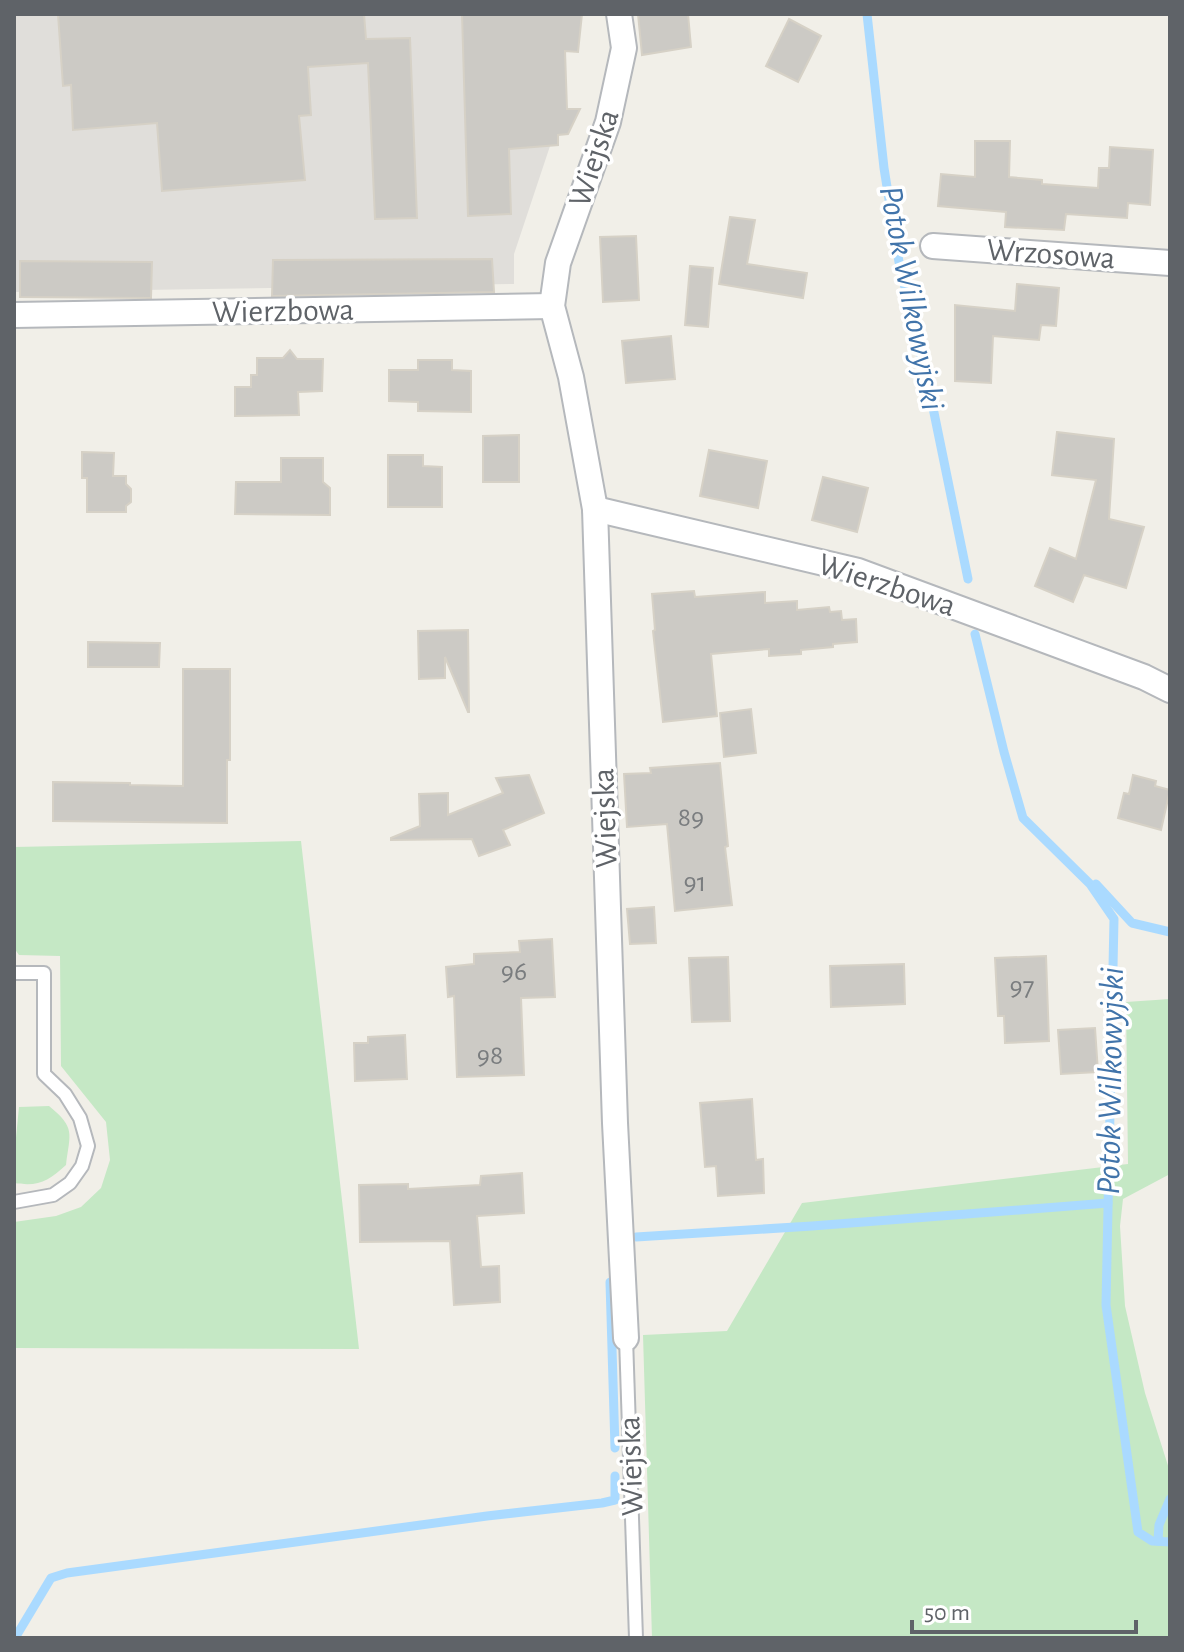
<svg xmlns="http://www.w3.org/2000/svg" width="1184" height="1652" viewBox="0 0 1184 1652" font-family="'Alegreya Sans',sans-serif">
  <rect width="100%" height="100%" fill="#f1efe8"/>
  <polygon fill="#e0deda" points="14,14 568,14 560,116 514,254 514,284 14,292"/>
  <g fill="#c5e8c5">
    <polygon points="301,841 359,1349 14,1348 14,1222 56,1216 81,1207 101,1188 110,1160 106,1122 61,1066 60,956 19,955 14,948 14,847"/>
    <polygon points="1170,999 1170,1174 1123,1199 1120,1226 1125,1306 1145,1393 1170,1472 1170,1638 652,1638 643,1335 727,1331 802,1203 1128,1164 1126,1002"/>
    <path d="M49,1106c27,22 21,27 17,59 -18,16 -27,22 -52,18v-25l5,-51z"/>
  </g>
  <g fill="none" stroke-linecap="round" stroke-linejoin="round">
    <g stroke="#aadaff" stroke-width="9">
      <polyline points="867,14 884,168 899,262 931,398 968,579"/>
      <polyline points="975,634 1004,752 1023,818 1090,884 1114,919 1106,1305 1138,1532 1152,1541 1170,1542"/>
      <polyline points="1096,884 1132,923 1170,932"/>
      <polyline points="636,1237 812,1226 1108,1203"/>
      <polyline points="610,1282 615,1448"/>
      <polyline points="1158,1541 1159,1525 1170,1499"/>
      <polyline points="15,1638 51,1578 67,1573 487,1516 602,1503 615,1500 615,1476"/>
    </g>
  </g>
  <g fill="#cccac5" stroke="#d6d1c6" stroke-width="2">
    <polygon points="58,14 364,14 366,39 410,38 417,218 375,219 368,63 308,67 311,115 299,116 305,180 162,191 157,123 73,130 71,85 63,86"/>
    <polygon points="462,14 582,14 578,52 565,51 567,109 580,109 568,134 558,135 558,145 509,149 511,214 468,216"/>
    <polygon points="638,14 688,14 691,47 642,55"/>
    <polygon points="789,19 821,36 798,82 766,66"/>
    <polygon points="975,141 1010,141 1009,177 1042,180 1042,184 1098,188 1099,168 1109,168 1110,147 1153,150 1150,205 1128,203 1127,218 1066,214 1064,230 1005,227 1006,212 938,206 941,174 975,177"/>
    <polygon points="730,217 755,220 747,264 807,273 803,298 719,284"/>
    <polygon points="636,236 639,300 603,302 600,237"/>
    <polygon points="492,259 494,292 272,296 273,260"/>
    <polygon points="20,261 152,262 151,298 20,297"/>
    <polygon points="690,266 713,268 708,327 685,325"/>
    <polygon points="1017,284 1059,288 1056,326 1041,325 1039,340 993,336 991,383 955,381 955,305 1015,311"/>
    <polygon points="671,336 675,379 626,383 622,341"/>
    <polygon points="290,350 297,359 323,359 322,391 298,392 299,415 235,416 235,387 251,387 251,375 257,375 257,358 283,358"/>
    <polygon points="418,360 452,360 452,370 471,371 471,412 418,411 418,402 389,401 389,370 418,370"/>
    <polygon points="1057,432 1114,439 1109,519 1144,527 1126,588 1084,575 1073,602 1035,586 1050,548 1076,559 1096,480 1052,475"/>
    <polygon points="519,435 519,482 483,482 483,436"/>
    <polygon points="709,450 767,461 758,508 700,496"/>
    <polygon points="82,452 114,453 113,476 126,476 126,484 131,489 131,502 126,506 126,512 87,512 87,478 82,478"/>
    <polygon points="388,455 423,455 423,466 442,467 442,507 388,507"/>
    <polygon points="281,458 323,458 323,482 330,488 330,515 235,514 236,482 281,482"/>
    <polygon points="823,477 868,488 857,532 812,520"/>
    <polygon points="694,591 695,597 765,592 765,603 797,601 797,610 829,607 830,612 841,611 842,620 856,619 857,642 833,644 833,647 801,650 801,654 769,656 769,649 711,654 717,716 663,722 653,631 655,630 652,594"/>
    <polygon points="468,630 469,712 468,712 445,657 445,678 419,679 418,631"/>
    <polygon points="88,642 160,643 159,667 88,667"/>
    <polygon points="183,669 230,669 230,760 227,760 227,823 53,821 53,782 130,783 130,785 183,786"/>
    <polygon points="751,709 756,753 724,757 720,713"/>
    <polygon points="720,763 728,846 725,847 732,905 675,911 667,824 627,827 624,774 651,773 650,768"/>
    <polygon points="529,775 544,813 503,830 510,845 479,856 472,839 391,840 391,838 420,826 419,794 448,793 448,815 503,793 496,778"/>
    <polygon points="1133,775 1156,781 1155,786 1170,790 1161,830 1118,818 1124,793 1129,794"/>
    <polygon points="654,907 656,943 630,944 627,909"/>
    <polygon points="552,939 555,997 521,998 524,1075 457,1077 454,996 448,997 446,967 474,964 474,954 520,952 519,941"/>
    <polygon points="1046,956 1049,1041 1005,1043 1004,1016 998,1016 995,958"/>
    <polygon points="728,957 730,1021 692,1022 689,958"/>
    <polygon points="904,964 905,1004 831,1007 830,966"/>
    <polygon points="1095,1028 1098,1072 1061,1074 1058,1030"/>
    <polygon points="405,1035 407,1079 355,1081 354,1043 368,1043 368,1037"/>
    <polygon points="752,1099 756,1160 763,1159 764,1193 718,1196 716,1166 705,1167 700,1103"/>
    <polygon points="522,1173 524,1213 477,1216 481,1267 499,1266 500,1302 454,1305 450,1241 360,1242 359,1185 408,1184 408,1189 480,1185 481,1176"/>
  </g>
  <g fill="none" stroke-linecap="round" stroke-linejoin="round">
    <defs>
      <g id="service">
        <polyline points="14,973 44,973 44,1074 65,1094 80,1118 88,1146 82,1166 70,1183 53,1195 14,1202"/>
        <polyline points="626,1338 636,1638"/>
      </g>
      <g id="minor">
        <polyline points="619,14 624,48 608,122 558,263 552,306 571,377 595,509 615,1123 626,1338"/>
        <polyline points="933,246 1170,263"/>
        <polyline points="14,315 552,306"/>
        <polyline points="595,509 858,571 1144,677 1170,690"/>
      </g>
    </defs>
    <use href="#service" stroke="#b5b8bc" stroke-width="16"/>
    <use href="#minor" stroke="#b5b8bc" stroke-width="28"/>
    <use href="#service" stroke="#fff" stroke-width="12"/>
    <use href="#minor" stroke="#fff" stroke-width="24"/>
  </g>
  <g text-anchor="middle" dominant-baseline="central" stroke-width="7" stroke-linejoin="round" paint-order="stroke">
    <g font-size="28" fill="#7a7d7f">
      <text x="691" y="818">89</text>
      <text x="695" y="883">91</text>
      <text x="514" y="972">96</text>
      <text x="1022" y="987">97</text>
      <text x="490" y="1056">98</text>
    </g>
    <g font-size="32" fill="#5f6368" stroke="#fff">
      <text transform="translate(594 158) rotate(-72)">Wiejska</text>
      <text transform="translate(1051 254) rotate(4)">Wrzosowa</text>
      <text transform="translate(283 311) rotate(-1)">Wierzbowa</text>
      <text transform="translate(887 585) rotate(18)">Wierzbowa</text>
      <text transform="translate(605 818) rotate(-92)">Wiejska</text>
      <text transform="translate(631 1466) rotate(-92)">Wiejska</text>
    </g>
    <g font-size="34" font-style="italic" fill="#4174aa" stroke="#fff">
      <text transform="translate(911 298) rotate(79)">Potok Wilkowyjski</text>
      <text transform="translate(1111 1081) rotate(-89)">Potok Wilkowyjski</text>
    </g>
  </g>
  <rect width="1184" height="1652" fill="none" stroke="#5f6368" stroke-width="32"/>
  <path d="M912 1620v12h224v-12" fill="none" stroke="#5f6368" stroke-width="4"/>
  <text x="924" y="1620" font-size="24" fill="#5f6368" stroke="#ffffff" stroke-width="6" paint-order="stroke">50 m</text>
</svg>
